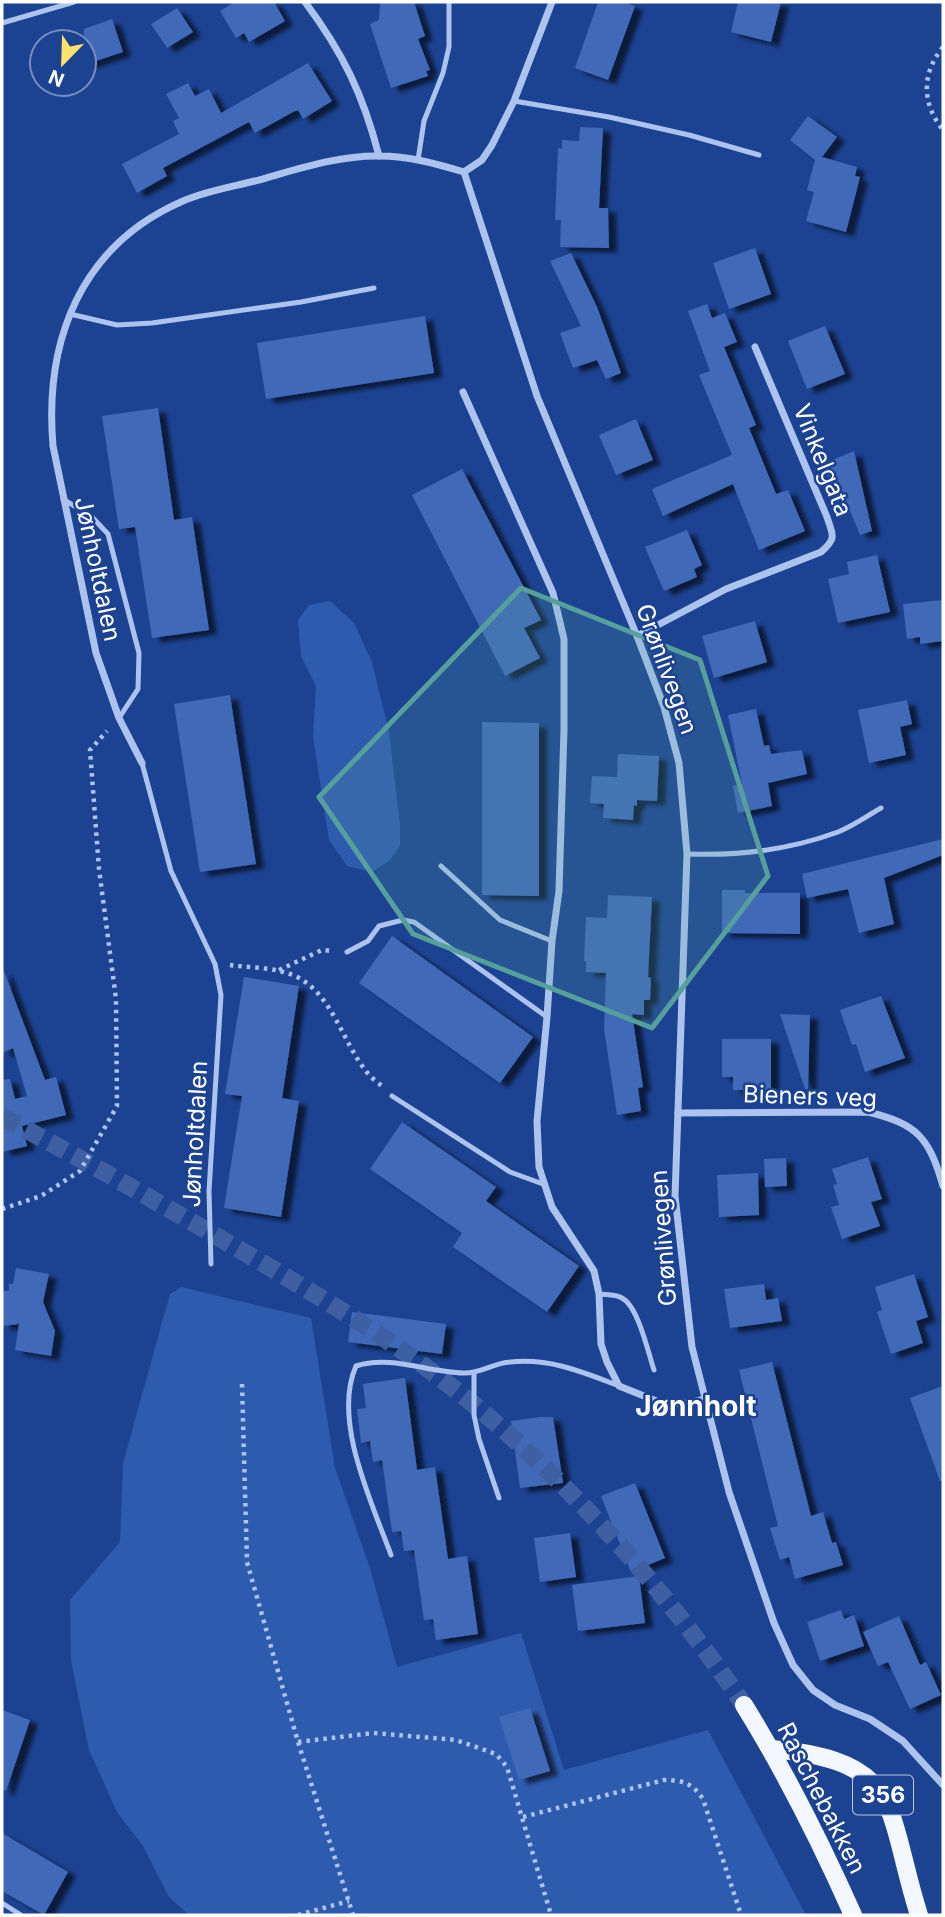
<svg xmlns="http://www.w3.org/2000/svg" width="945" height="1917" viewBox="0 0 945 1917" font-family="Inter,sans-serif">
  <defs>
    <filter id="shadow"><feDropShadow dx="8" dy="4.5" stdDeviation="2" flood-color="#0009"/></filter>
  </defs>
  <rect width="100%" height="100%" fill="#1c4392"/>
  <g fill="#2f5baf">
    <polygon points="330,601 354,623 372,662 389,732 400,825 400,846 390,860 372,872 347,866 329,840 313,736 316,686 301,656 298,620 309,605"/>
    <polygon points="181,1287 311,1318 335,1468 370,1568 397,1667 521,1633 564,1770 708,1730 806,1915 189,1915 169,1897 143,1846 117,1812 89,1750 71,1660 70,1600 120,1542 123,1463 170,1294"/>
  </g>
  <g fill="#4069b7" filter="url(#shadow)">
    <polygon points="235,2 274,2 285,21 249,42 244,33 236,38 220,11"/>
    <polygon points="380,2 414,2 425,36 418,39 430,70 426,71 428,76 391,88 370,24 379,20"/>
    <polygon points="598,2 622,2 635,6 608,80 575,68"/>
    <polygon points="738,2 781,2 771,42 731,32"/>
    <polygon points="177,8 193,32 167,48 151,24"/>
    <polygon points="112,19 123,52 84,65 84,29"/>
    <polygon points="308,63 332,101 303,119 298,110 293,112 255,133 249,122 163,168 167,176 137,193 122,164 179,134 173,121 179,118 166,94 188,83 195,96 209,89 221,113"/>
    <polygon points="808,116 837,137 822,157 857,167 855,176 860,177 846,232 806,221 814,192 807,190 815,160 790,140"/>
    <polygon points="580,127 603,128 599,208 608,208 609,248 560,247 561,220 555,220 558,148 562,149 562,140 579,141"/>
    <polygon points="755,248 771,294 729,309 713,263"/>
    <polygon points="571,253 597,307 621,373 606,379 597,360 573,368 560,333 581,326 550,261"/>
    <polygon points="707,304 712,318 725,313 737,342 724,347 756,425 749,428 776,494 788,490 805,531 759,550 733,484 663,516 652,489 732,455 699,375 710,371 688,311"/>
    <polygon points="425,316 434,373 266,399 257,343"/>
    <polygon points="825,326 845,374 807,389 788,341"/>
    <polygon points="158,408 174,520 192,517 209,630 152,638 135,527 119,529 102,416"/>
    <polygon points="636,419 653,460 616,475 599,435"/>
    <polygon points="854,451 872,531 860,535 839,484 833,487 823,464"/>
    <polygon points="462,469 541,620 524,628 540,658 505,676 412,495"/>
    <polygon points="687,530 702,565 694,569 697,577 664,591 645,547"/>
    <polygon points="877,555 890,612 838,623 828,579 849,574 847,562"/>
    <polygon points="943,600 943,641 920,644 920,637 907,639 903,604"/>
    <polygon points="755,621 767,662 714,678 702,636"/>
    <polygon points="230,695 256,864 200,872 174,704"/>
    <polygon points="907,700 912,724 900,727 906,755 869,763 858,710"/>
    <polygon points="756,709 764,746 769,745 771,754 802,750 807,774 768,783 772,806 738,813 733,786 742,784 728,715"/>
    <polygon points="482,722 539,723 539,896 482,895"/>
    <polygon points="618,754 659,756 657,801 637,800 637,806 634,805 633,820 603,818 604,804 590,803 592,776 617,777"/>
    <polygon points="943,839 943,855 884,878 894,924 859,933 848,889 807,898 802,874"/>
    <polygon points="722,890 745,890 745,893 800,893 800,934 722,933"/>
    <polygon points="608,895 652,897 648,977 651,978 650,1000 644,1000 644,1015 632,1014 643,1087 638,1088 641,1111 617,1115 604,1029 606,973 586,972 586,961 584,961 586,917 607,918"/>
    <polygon points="392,936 533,1037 500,1083 359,983"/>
    <polygon points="4,971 45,1080 56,1077 66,1115 22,1126 27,1146 2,1152 2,1080 10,1079 15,1099 27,1096 13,1048 2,1053 2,972"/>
    <polygon points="244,977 299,986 282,1098 299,1101 281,1217 224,1208 242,1096 225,1094"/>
    <polygon points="881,996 905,1058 865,1072 856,1044 852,1045 840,1010"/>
    <polygon points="780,1014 810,1015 808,1089 805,1089"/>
    <polygon points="722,1039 771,1039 771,1090 733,1090 733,1077 722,1077"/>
    <polygon points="402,1122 496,1187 486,1201 579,1266 547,1312 453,1247 462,1233 370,1169"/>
    <polygon points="868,1157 882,1199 871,1202 880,1226 842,1239 831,1207 839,1205 833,1185 837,1184 832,1169"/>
    <polygon points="786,1158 787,1186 765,1187 764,1159"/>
    <polygon points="758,1173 759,1215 719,1217 717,1175"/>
    <polygon points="16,1268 49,1274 43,1302 55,1331 51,1356 15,1350 19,1324 2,1326 2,1291 9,1291 9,1284 13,1284"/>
    <polygon points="914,1274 928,1317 916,1321 923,1343 891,1354 877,1312 882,1310 875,1287"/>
    <polygon points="764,1284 766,1300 778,1298 782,1321 730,1328 724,1289"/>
    <polygon points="352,1312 446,1324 442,1354 348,1342"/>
    <polygon points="772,1362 811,1516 823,1512 832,1543 836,1542 843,1565 795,1579 789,1557 780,1560 770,1528 778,1526 739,1370"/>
    <polygon points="405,1378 417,1470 435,1467 448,1559 467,1556 478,1634 436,1640 433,1619 424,1620 414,1550 404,1551 401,1531 392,1532 382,1460 373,1462 370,1441 361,1443 357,1409 366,1408 363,1384"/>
    <polygon points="943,1386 943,1481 940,1481 910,1398"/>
    <polygon points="540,1417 553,1417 563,1483 520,1488 511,1421"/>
    <polygon points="635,1483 665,1558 631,1572 601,1496"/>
    <polygon points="570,1533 576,1577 540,1582 534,1538"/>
    <polygon points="639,1576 645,1623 578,1631 572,1585"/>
    <polygon points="841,1610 844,1619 854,1615 864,1646 820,1661 807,1622"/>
    <polygon points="899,1616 920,1665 926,1662 941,1695 910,1709 888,1662 878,1666 863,1632"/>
    <polygon points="530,1708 550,1771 519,1780 499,1717"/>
    <polygon points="2,1710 30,1720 6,1791 2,1790"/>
    <polygon points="2,1833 68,1872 44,1915 2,1891"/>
  </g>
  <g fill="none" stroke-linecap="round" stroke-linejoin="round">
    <path stroke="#3e5fa2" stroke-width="18" stroke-dasharray="18 9" stroke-linecap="butt" d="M2,1117c83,43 164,90 245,137 82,48 164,97 237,159 103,88 184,181 260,292"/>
    <g stroke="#acc3ee" stroke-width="4.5" stroke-dasharray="3.5 5" stroke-linecap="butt">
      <path d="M943,47c-22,27 -21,57 0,83"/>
      <path d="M230,965c21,3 45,2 65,11 37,17 47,65 71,95 4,6 11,11 16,15"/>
      <polyline points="279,970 322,950 332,951"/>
      <polyline points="2,1209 41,1196 80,1171 117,1106 116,999 99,869 90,750 107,731"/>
      <polyline points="242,1384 247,1562 298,1742 353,1915"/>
      <polyline points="298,1742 373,1733 456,1740 496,1754 507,1767 551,1915"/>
      <path d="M523,1817l141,-37c19,0 28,3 39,19l38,116"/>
      <polyline points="298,1915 349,1901"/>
    </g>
    <g stroke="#acc3ee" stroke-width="5">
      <polyline points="2,23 74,2"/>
      <polyline points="514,101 609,117 689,135 759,155"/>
      <polyline points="418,160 424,121 443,73 449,47 449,2"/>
      <polyline points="70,314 117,325 152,323 301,302 374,288"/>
      <polyline points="63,499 92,517 108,534 139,653 138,689 119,718"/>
      <polyline points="142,763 171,871 215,964 221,995 209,1191 211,1264"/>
      <path d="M687,854c51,2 102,-4 151,-22 15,-6 29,-16 43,-24"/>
      <polyline points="441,866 500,920 552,941"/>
      <polyline points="347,952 368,941 379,926 403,920 414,922 547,1017"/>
      <polyline points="392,1096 510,1172 543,1184"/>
      <path d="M599,1294c8,1 16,0 23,4 16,8 26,54 32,72"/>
      <polyline points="474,1373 474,1415 479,1439 499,1498"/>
      <path d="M391,1555c-19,-52 -59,-135 -35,-189 34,-11 72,6 107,7 17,1 30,-10 47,-11 40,-4 73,10 109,24"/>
      <polyline points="2,1903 21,1915"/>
    </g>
    <g stroke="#acc3ee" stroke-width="7">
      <path d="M305,2c38,51 58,92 74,154"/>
      <polyline points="464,172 537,396 637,636 664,707 679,763 687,854 675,1196 692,1347 729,1492 774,1623 793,1665 813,1690 835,1705 870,1719 903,1741 943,1785"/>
      <polyline points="464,172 482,160 492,145 514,101 552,2"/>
      <polyline points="463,392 553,593 564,639 564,730 559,891 552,941 547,1017 537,1121 539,1167 552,1207 594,1271 599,1294 601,1344 607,1362 619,1386 664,1404 689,1403 705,1399"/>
      <path d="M637,636l89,-47 95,-37c16,-14 12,-16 6,-35l-72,-170"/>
      <path d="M142,763l-23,-45 -23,-65 -43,-207c-9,-106 28,-201 130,-245 23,-10 48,-14 72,-20 40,-11 83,-26 125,-25 29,0 57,8 84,16"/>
      <path d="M678,1113l190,-1c49,12 61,25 75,74"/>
    </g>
    <g stroke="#f3f7ff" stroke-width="18">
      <path d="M744,1705c42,68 77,138 109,210"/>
      <path d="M771,1749c134,12 114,59 148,166"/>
    </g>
  </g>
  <path fill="#579f9a" fill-opacity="0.2" stroke="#579f9a" stroke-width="5" stroke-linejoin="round" d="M521,588l179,72 68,216 -116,152 -239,-94 -94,-137z"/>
  <g text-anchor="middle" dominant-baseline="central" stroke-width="5" stroke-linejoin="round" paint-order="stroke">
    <rect fill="#1c4392" stroke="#bbc7de" stroke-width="2" x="853" y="1775.5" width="60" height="39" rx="5"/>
    <g font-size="23" font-weight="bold" fill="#fff">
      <text x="883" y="1795">356</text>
    </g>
    <g font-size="24" fill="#fff" stroke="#1c4392">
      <text transform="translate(823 460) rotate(68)">Vinkelgata</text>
      <text transform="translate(98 569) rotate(78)">Jønholtdalen</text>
      <text transform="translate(667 669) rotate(70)">Grønlivegen</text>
      <text transform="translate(810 1096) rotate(2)">Bieners veg</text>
      <text transform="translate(195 1134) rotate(-87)">Jønholtdalen</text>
      <text transform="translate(663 1238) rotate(-94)">Grønlivegen</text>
      <text transform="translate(822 1798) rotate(63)">Raschebakken</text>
    </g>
    <g font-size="28" font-weight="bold" fill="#fff" stroke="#1c4392">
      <text x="696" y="1406">Jønnholt</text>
    </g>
  </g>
  <rect width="945" height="1917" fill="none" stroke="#ffffff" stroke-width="7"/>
  <g transform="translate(63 63) rotate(203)"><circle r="33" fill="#1c4392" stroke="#778ebe" stroke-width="2"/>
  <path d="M0-5L12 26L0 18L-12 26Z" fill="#ffe36a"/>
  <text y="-10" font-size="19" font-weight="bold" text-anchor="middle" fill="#ffffff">N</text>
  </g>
</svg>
